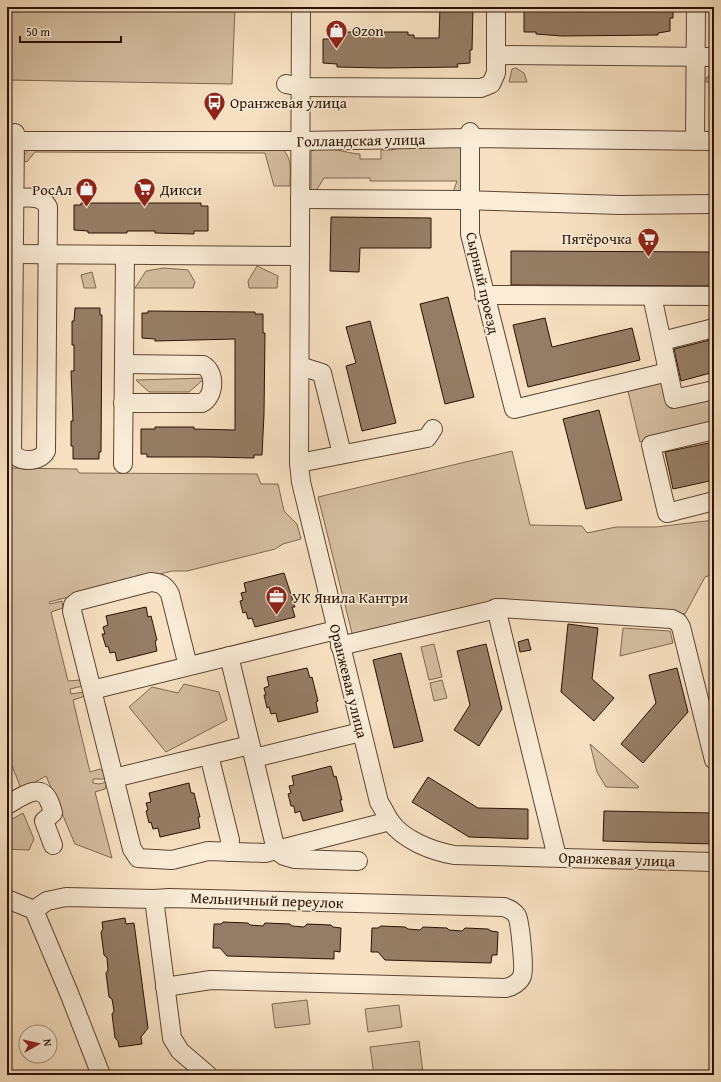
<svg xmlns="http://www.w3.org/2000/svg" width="721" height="1082" viewBox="0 0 721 1082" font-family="'Gentium Book Plus',serif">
  <rect width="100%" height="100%" fill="#f7e1c2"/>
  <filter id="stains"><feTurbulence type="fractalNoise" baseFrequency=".005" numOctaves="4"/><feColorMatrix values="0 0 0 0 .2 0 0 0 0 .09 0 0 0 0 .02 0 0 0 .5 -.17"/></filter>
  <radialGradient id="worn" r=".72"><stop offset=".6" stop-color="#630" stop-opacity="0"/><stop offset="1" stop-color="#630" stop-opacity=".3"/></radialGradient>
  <g fill="#d4bea1" stroke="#7f6850">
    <polygon points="7,7 235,7 232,84 7,80"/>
    <polygon points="516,68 524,73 527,82 509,82 512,69"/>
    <polygon points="711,72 714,72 714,82 706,82 706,78 709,76"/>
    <path d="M422,143l36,3 4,3 1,43h-10l4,-11h-87v-3h-46l-10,16h-3v-42c7,-9 38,2 49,2v5h21v-9h10z"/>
    <path d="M281,148c12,9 9,24 9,38h-16l-9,-33 -230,-1 -8,10 -3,-1v-6l4,-5z"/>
    <polygon points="257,266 278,276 277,288 249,288 248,281"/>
    <polygon points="164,268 188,270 195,282 193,288 135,288 146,271"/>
    <polygon points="92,272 96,288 84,288 81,275"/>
    <polygon points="205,378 189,392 149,392 136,380"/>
    <polygon points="664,378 670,405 714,395 714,424 640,442 627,387"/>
    <polygon points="512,451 530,525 582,526 587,533 616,527 656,527 714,520 714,574 705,577 685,614 498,601 353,637 318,497"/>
    <polygon points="7,468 77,469 79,473 257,474 261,484 278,484 284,511 297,524 301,539 283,544 275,549 187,571 172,571 49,602 50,604 62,601 63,608 51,612 68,681 80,680 83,686 70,689 71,694 84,692 85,696 73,700 90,772 100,769 104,772 106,779 93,779 93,783 99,784 107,782 105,789 95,792 112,858 75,844 46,776 7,798 7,794 20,786 7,753"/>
    <polygon points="623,628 670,631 673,643 620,656"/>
    <polygon points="434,644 442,677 429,680 421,647"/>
    <polygon points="442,680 447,698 434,701 430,683"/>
    <polygon points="184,684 219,692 227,720 166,752 129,707 152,687 178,693"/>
    <polygon points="590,744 639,787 638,788 606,787 597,772"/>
    <polygon points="23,813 34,839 29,850 7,849 7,822"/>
    <polygon points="307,1000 310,1024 275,1028 272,1004"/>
    <polygon points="399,1005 402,1027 368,1032 365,1009"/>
    <polygon points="419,1041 423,1073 374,1075 370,1047"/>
  </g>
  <g fill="#957d65" stroke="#2a1100">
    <polygon points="440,7 473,7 472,50 470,50 470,63 457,64 458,67 385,68 337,67 337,64 323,63 323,39 329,39 329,32 408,32 408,35 414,35 414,38 439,38"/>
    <polygon points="524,7 673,7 673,18 670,18 670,31 658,33 658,35 562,36 536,34 536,32 524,32"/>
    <polygon points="81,203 201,203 201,206 208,206 208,231 194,231 194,234 155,233 155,231 127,231 127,233 88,233 88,231 74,230 74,205 81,205"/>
    <polygon points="331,217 431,218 431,248 360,248 359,272 330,271"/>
    <polygon points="511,251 714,252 714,286 511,285"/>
    <polygon points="448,297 474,397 445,404 420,304"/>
    <polygon points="75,308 100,308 100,315 102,315 101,452 99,452 99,459 73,459 73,446 71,446 71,421 73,421 71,371 74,371 74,345 72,345 72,321 74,321"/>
    <polygon points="148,311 255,312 255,314 263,314 263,333 265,333 264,414 262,455 254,455 254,458 210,457 147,457 147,454 141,454 141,429 155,429 155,427 194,427 194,429 235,430 235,339 155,341 155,339 142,338 142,313 148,313"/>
    <polygon points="545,318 552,347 632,328 640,360 528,387 513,325"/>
    <polygon points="370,321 396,423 362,431 346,366 356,363 346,327"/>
    <polygon points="714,339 714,372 681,381 674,349"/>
    <polygon points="599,410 622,500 586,509 563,419"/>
    <polygon points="714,442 714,480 673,489 665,452"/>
    <polygon points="284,573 295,607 292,607 295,617 255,627 252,618 248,619 246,612 243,613 240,601 243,600 241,593 246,592 244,583"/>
    <polygon points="146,607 148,617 151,616 157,640 155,641 157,651 117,661 115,652 110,653 108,646 106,647 102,634 105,634 103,627 108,625 106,616"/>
    <polygon points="568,624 598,628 592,679 614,698 594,721 561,692"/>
    <polygon points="528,639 531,650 520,652 518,642"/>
    <polygon points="486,644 502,709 479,746 454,730 470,705 457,651"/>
    <polygon points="401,653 423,741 394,748 373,660"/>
    <polygon points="307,668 310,678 312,677 318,701 316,702 318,712 278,722 276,713 271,714 269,707 267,708 264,695 266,695 264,688 269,686 267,677"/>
    <polygon points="677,668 688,712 643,763 621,744 656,703 649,675"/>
    <polygon points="331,766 334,777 336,776 342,800 340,800 343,811 303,821 300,811 295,813 294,806 291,806 288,794 291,793 289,786 294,785 292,776"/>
    <polygon points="428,777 478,808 528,809 528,839 469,837 412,802"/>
    <polygon points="189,783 191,793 194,793 200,817 198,817 200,828 160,837 158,828 153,829 151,822 149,823 146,811 148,810 146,803 151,802 149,793"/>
    <polygon points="604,811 713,813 713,844 603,841"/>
    <polygon points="125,918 126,924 134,923 148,1028 141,1037 142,1044 119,1047 118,1041 115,1038 112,1014 114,1011 112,999 109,997 106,973 108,970 107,958 104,955 101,932 103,929 102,922"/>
    <polygon points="223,922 248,923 250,925 263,926 265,923 290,924 292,926 304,927 307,924 331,925 333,927 341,928 340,952 334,951 334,959 227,956 220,948 213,948 214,924 221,924"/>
    <polygon points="381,926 405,927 408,929 420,930 423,927 447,928 449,930 462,931 465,928 488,929 491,931 498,932 497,955 492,955 491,963 385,960 378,952 371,952 372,928 378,928"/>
  </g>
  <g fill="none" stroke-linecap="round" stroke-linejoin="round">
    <defs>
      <g id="minor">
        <path d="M301,7l-2,456 2,19 78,320c4,6 7,13 11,19 13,19 42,30 64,34l260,7"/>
        <polyline points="496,55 714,57"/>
        <polyline points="286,84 301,87 481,88 491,84 496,73 496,7"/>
        <polyline points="470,132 470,234 514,409 668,372"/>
        <polyline points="7,141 300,141 470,138 714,141"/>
        <polyline points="695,141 696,7"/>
        <path d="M14,198c12,0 28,-4 34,9l-2,244c-6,12 -29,12 -34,0l3,-318"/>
        <polyline points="300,199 463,200 620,205 714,204"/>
        <polyline points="13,254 300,256"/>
        <polyline points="484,295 714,296"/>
        <polyline points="652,296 674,399 714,390"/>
        <polyline points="662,341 714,328"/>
        <polyline points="300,366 322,373 342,454"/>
        <path d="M123,403h79c13,-7 14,-31 1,-38l-79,-1"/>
        <polyline points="714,430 651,445 667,513 714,501"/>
        <polyline points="299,463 427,438 433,429"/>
        <polyline points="123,464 125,255"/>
        <polyline points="496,608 557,857"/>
        <polyline points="340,646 501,608 672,619 678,622 681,627 714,760"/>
        <polyline points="229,656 276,850 284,856 294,859 358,861"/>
        <path d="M188,666l-18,-72c-5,-9 -9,-11 -19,-12l-73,19 -5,4 -1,6 60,238 6,9 34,2 36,-9 57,2 125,-32"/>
        <polyline points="92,690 336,630"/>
        <polyline points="209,755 230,840 229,852"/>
        <polyline points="254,758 361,732"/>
        <polyline points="114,778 250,745"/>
        <path d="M7,805c13,-7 33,-24 42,-4 2,4 3,8 4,12l-9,8 9,24"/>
        <polyline points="7,899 34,910"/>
        <polyline points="154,899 172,1038 180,1051 208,1075"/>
        <path d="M34,910l13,-9 19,-4 88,2 15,-1 335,9c5,2 10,4 13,9 3,6 8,53 5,60 -2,6 -10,11 -17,12l-294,-8 -46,7"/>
        <polyline points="34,910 69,993 101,1075"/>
      </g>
    </defs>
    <use href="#minor" stroke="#5d4530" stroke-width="20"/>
    <use href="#minor" stroke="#faecd7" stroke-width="18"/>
  </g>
  <defs>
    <symbol id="shop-pin" viewBox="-11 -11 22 30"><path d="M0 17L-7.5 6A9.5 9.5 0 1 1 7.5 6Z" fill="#8f2418" stroke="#faecd7"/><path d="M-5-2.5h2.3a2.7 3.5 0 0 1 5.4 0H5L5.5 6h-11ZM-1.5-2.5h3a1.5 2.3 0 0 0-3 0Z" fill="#fff"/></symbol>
    <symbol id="bus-pin" viewBox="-11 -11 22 30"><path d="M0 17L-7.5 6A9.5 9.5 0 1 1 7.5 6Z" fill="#8f2418" stroke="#faecd7"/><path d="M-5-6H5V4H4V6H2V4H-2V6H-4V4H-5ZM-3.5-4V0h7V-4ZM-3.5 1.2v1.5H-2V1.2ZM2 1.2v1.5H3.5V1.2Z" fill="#fff"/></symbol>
    <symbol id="supermarket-pin" viewBox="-11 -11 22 30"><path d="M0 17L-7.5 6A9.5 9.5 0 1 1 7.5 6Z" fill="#8f2418" stroke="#faecd7"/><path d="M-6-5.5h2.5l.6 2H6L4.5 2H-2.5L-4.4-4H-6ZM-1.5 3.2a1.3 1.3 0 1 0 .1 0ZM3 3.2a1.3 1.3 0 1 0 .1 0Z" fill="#fff"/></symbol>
    <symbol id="office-pin" viewBox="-11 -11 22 30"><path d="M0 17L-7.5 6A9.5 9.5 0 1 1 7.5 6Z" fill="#8f2418" stroke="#faecd7"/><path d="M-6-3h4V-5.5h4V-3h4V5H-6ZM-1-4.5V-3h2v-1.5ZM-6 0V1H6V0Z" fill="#fff"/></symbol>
  </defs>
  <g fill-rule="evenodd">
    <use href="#shop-pin" x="324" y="18" width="25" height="34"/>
    <use href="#bus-pin" x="202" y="90" width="25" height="34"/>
    <use href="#shop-pin" x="74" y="176" width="25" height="34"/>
    <use href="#supermarket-pin" x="132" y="176" width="25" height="34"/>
    <use href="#supermarket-pin" x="636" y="226" width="25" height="34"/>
    <use href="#office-pin" x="264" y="584" width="25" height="34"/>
  </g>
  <g text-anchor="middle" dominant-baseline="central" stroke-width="3" stroke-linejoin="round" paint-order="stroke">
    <g font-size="15" fill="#2a1100" stroke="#faecd7" text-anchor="start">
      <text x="352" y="30">Ozon</text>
      <text x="230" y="102">Оранжевая улица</text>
      <text x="72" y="189" text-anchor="end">РосАл</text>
      <text x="160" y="189">Дикси</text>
      <text x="632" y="238" text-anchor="end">Пятёрочка</text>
      <text x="292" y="597">УК Янила Кантри</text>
    </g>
    <g font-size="15" fill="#2a1100" stroke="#faecd7">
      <text transform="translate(361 140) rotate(-1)">Голландская улица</text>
      <text transform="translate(483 283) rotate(77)">Сырный проезд</text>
      <text transform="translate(349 681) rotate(76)">Оранжевая улица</text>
      <text transform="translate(617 859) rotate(2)">Оранжевая улица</text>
      <text transform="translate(267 900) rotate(2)">Мельничный переулок</text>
    </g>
  </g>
  <rect width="721" height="1082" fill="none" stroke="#f7e1c2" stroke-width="24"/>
  <rect x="8" y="8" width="705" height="1066" fill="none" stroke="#2a1100" stroke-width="2"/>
  <rect x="12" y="12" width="697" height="1058" fill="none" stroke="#2a1100"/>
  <g transform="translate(38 1044) rotate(82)"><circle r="19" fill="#faecd7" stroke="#a79481"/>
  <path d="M0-3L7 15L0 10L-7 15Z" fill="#8f2418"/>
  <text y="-6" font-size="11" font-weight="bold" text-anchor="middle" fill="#2a1100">N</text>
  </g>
  <path d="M20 36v6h101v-6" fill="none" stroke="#2a1100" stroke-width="2"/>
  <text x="26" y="36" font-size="12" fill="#2a1100" stroke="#faecd7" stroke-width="3" paint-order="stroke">50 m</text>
  <rect width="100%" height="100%" filter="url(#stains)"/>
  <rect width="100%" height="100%" fill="url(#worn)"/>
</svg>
